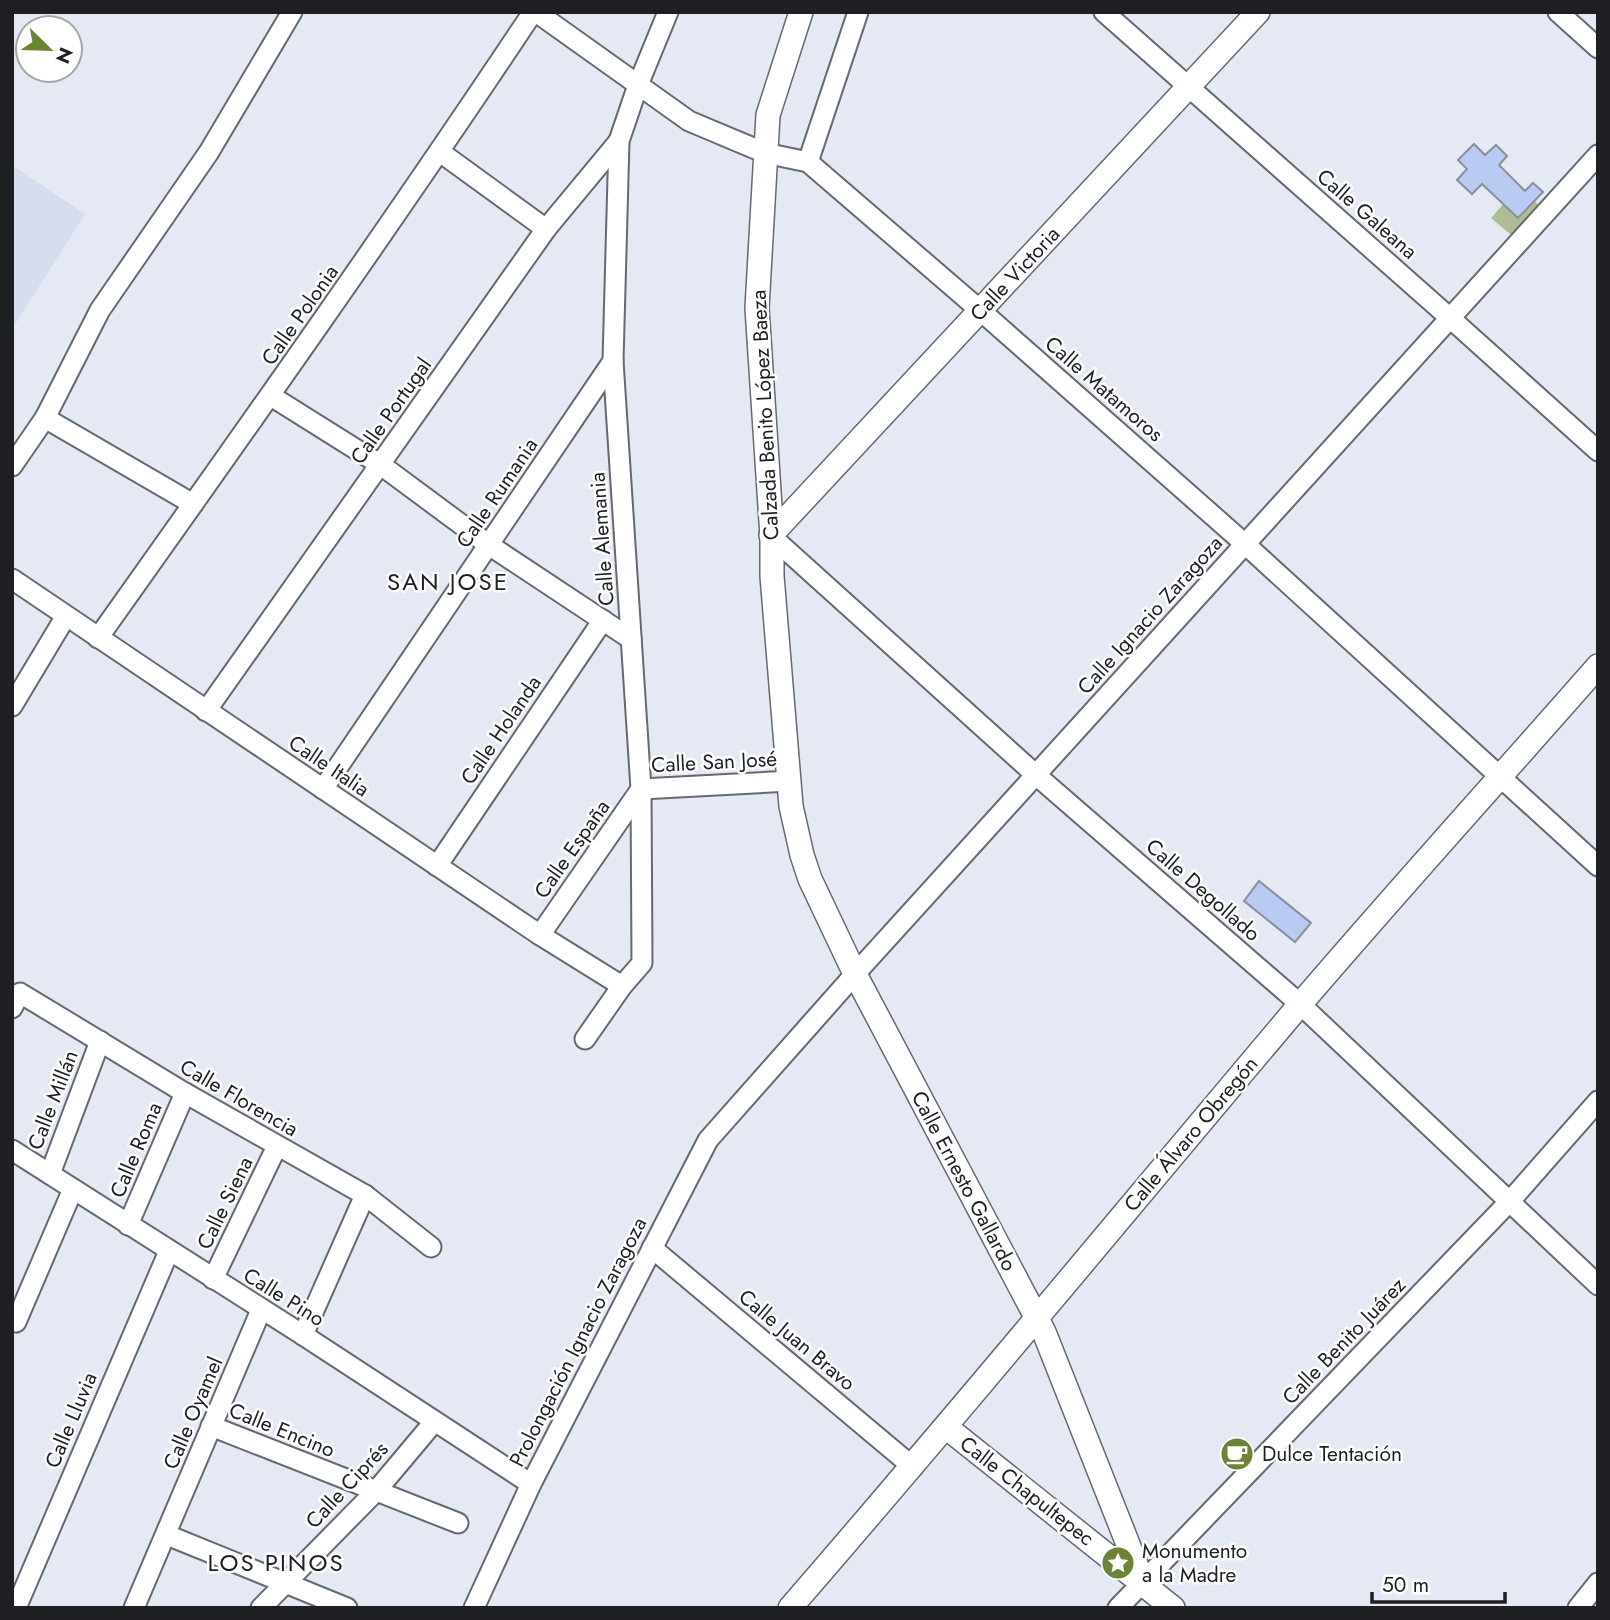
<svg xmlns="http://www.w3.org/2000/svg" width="1610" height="1620" viewBox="0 0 1610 1620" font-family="Jost,sans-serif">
  <rect width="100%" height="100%" fill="#e4e9f3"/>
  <polygon fill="#d5ddee" points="12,165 85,214 12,329"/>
  <polygon fill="#afbd97" points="1520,185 1544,211 1516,239 1491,218"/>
  <g fill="#bacbf3" stroke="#8a8f99" stroke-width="2">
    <polygon points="1474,144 1485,155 1496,145 1507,156 1499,165 1525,191 1533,183 1543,192 1518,218 1482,184 1472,194 1457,180 1467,169 1458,160"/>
    <polygon points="1259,881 1311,923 1295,942 1244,901"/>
  </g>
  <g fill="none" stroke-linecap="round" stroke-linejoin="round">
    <defs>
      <g id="minor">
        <polyline points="536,12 689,121 765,153 808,162 981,311 1245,544 1598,866"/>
        <polyline points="1104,12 1450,318 1598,451"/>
        <polyline points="1558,12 1598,48"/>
        <polyline points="440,152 546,229"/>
        <polyline points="808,162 858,12"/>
        <polyline points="271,396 381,465 489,545 631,639"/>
        <polyline points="45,418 193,504"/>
        <polyline points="12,466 45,418 100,310 209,152 292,12"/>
        <polyline points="772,537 1036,775 1300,1004 1598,1285"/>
        <polyline points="12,579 540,935 622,986"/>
        <path d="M98,638c147,-207 294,-414 435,-626"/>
        <polyline points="12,706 66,616"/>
        <polyline points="206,711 546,229 619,141"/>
        <polyline points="323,789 613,361"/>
        <polyline points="437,866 603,620"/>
        <polyline points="540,935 641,789 790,781"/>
        <polyline points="12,1008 20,993 185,1093 365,1195 431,1247"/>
        <polyline points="585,1039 622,986 642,963 641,789 613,361 619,141 638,85 668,12"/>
        <polyline points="12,1150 303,1335 531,1484"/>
        <polyline points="50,1174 100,1041"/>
        <polyline points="128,1225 185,1093"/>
        <polyline points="652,1248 913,1467"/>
        <polyline points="213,1279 277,1146"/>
        <polyline points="16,1322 73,1189"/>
        <polyline points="303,1335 365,1195"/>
        <polyline points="211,1426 458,1523"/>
        <polyline points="167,1535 347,1608"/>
        <polyline points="16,1608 169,1251"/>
        <polyline points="134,1608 261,1310"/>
        <polyline points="261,1608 376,1491 434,1422"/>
        <polyline points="474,1608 531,1484 708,1140 855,974 1598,155"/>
        <polyline points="1118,1608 1510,1201 1598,1101"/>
        <polyline points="1578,1608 1598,1583"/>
      </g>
      <g id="tertiary">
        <polyline points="801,12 768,115 757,308 772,537 772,576 791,806 802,855 810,879 855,974 1044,1332 1143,1582"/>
        <polyline points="771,535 1258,12"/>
        <polyline points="946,1427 1173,1608"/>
        <path d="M790,1608c172,-198 338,-400 507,-600 99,-116 201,-228 301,-342"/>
      </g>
    </defs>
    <use href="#minor" stroke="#646972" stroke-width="23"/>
    <use href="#tertiary" stroke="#646972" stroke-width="26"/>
    <use href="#minor" stroke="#fff" stroke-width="19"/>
    <use href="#tertiary" stroke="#fff" stroke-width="23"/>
  </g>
  <defs>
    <symbol id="cafe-disc" viewBox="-11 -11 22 22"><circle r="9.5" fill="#6b8335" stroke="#fff"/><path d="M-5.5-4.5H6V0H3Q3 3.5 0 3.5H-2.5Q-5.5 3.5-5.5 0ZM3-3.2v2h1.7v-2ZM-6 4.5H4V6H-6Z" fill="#fff"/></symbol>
    <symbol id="sight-disc" viewBox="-11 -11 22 22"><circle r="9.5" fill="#6b8335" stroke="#fff"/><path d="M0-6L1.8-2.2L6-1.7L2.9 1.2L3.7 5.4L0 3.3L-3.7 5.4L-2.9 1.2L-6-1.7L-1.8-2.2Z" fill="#fff"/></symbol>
  </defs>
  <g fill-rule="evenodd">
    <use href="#cafe-disc" x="1218" y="1435" width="38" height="38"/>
    <use href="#sight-disc" x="1099" y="1544" width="38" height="38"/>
  </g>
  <g text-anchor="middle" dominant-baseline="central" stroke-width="5" stroke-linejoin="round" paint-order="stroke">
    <g font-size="21" fill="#1e1f23" stroke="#fff">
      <text transform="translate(1367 214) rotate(41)">Calle Galeana</text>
      <text transform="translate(1015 274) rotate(-47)">Calle Victoria</text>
      <text transform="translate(300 315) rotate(-55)">Calle Polonia</text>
      <text transform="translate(1104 389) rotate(41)">Calle Matamoros</text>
      <text transform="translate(391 411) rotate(-55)">Calle Portugal</text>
      <text transform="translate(765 415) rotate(-93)">Calzada Benito López Baeza</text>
      <text transform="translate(497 493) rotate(-56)">Calle Rumania</text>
      <text transform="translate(602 539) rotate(-94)">Calle Alemania</text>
      <text transform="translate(1150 615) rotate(-48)">Calle Ignacio Zaragoza</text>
      <text transform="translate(501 730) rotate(-56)">Calle Holanda</text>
      <text transform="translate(714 762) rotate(-3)">Calle San José</text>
      <text transform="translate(329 766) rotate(34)">Calle Italia</text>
      <text transform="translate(572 849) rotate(-55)">Calle España</text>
      <text transform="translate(1203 890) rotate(41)">Calle Degollado</text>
      <text transform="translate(239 1098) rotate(30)">Calle Florencia</text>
      <text transform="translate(53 1100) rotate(-69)">Calle Millán</text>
      <text transform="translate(1191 1134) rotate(-50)">Calle Álvaro Obregón</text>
      <text transform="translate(136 1150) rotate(-67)">Calle Roma</text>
      <text transform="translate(964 1181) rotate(62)">Calle Ernesto Gallardo</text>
      <text transform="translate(225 1203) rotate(-64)">Calle Siena</text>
      <text transform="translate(284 1297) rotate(32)">Calle Pino</text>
      <text transform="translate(797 1340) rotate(40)">Calle Juan Bravo</text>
      <text transform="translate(1344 1341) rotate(-46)">Calle Benito Juárez</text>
      <text transform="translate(578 1342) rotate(-63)">Prolongación Ignacio Zaragoza</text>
      <text transform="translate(193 1413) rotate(-67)">Calle Oyamel</text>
      <text transform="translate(71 1420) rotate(-67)">Calle Lluvia</text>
      <text transform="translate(282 1430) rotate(22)">Calle Encino</text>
      <text transform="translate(347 1485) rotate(-47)">Calle Ciprés</text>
      <text transform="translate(1027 1491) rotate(38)">Calle Chapultepec</text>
    </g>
    <g font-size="21" fill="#1e1f23" stroke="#fff" text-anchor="start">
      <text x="1262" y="1454">Dulce Tentación</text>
      <text x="1142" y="1551">Monumento<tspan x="1142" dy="24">a la Madre</tspan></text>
    </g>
    <g font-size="24" letter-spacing="2" fill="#1e1f23" stroke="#fff">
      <text x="448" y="581">SAN JOSE</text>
      <text x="276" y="1562">LOS PINOS</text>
    </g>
  </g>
  <rect width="1610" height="1620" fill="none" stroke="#1e1f23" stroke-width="28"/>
  <g transform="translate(49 49) rotate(113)"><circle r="33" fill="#ffffff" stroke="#a5a5a7" stroke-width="2"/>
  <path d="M0-5L12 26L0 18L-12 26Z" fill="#6b8335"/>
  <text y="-10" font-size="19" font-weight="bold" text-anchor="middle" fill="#1e1f23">N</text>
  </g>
  <path d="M1372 1592v10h133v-10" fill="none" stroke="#1e1f23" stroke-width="3.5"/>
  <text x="1382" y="1592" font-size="21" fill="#1e1f23" stroke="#ffffff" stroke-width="5" paint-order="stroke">50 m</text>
</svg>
